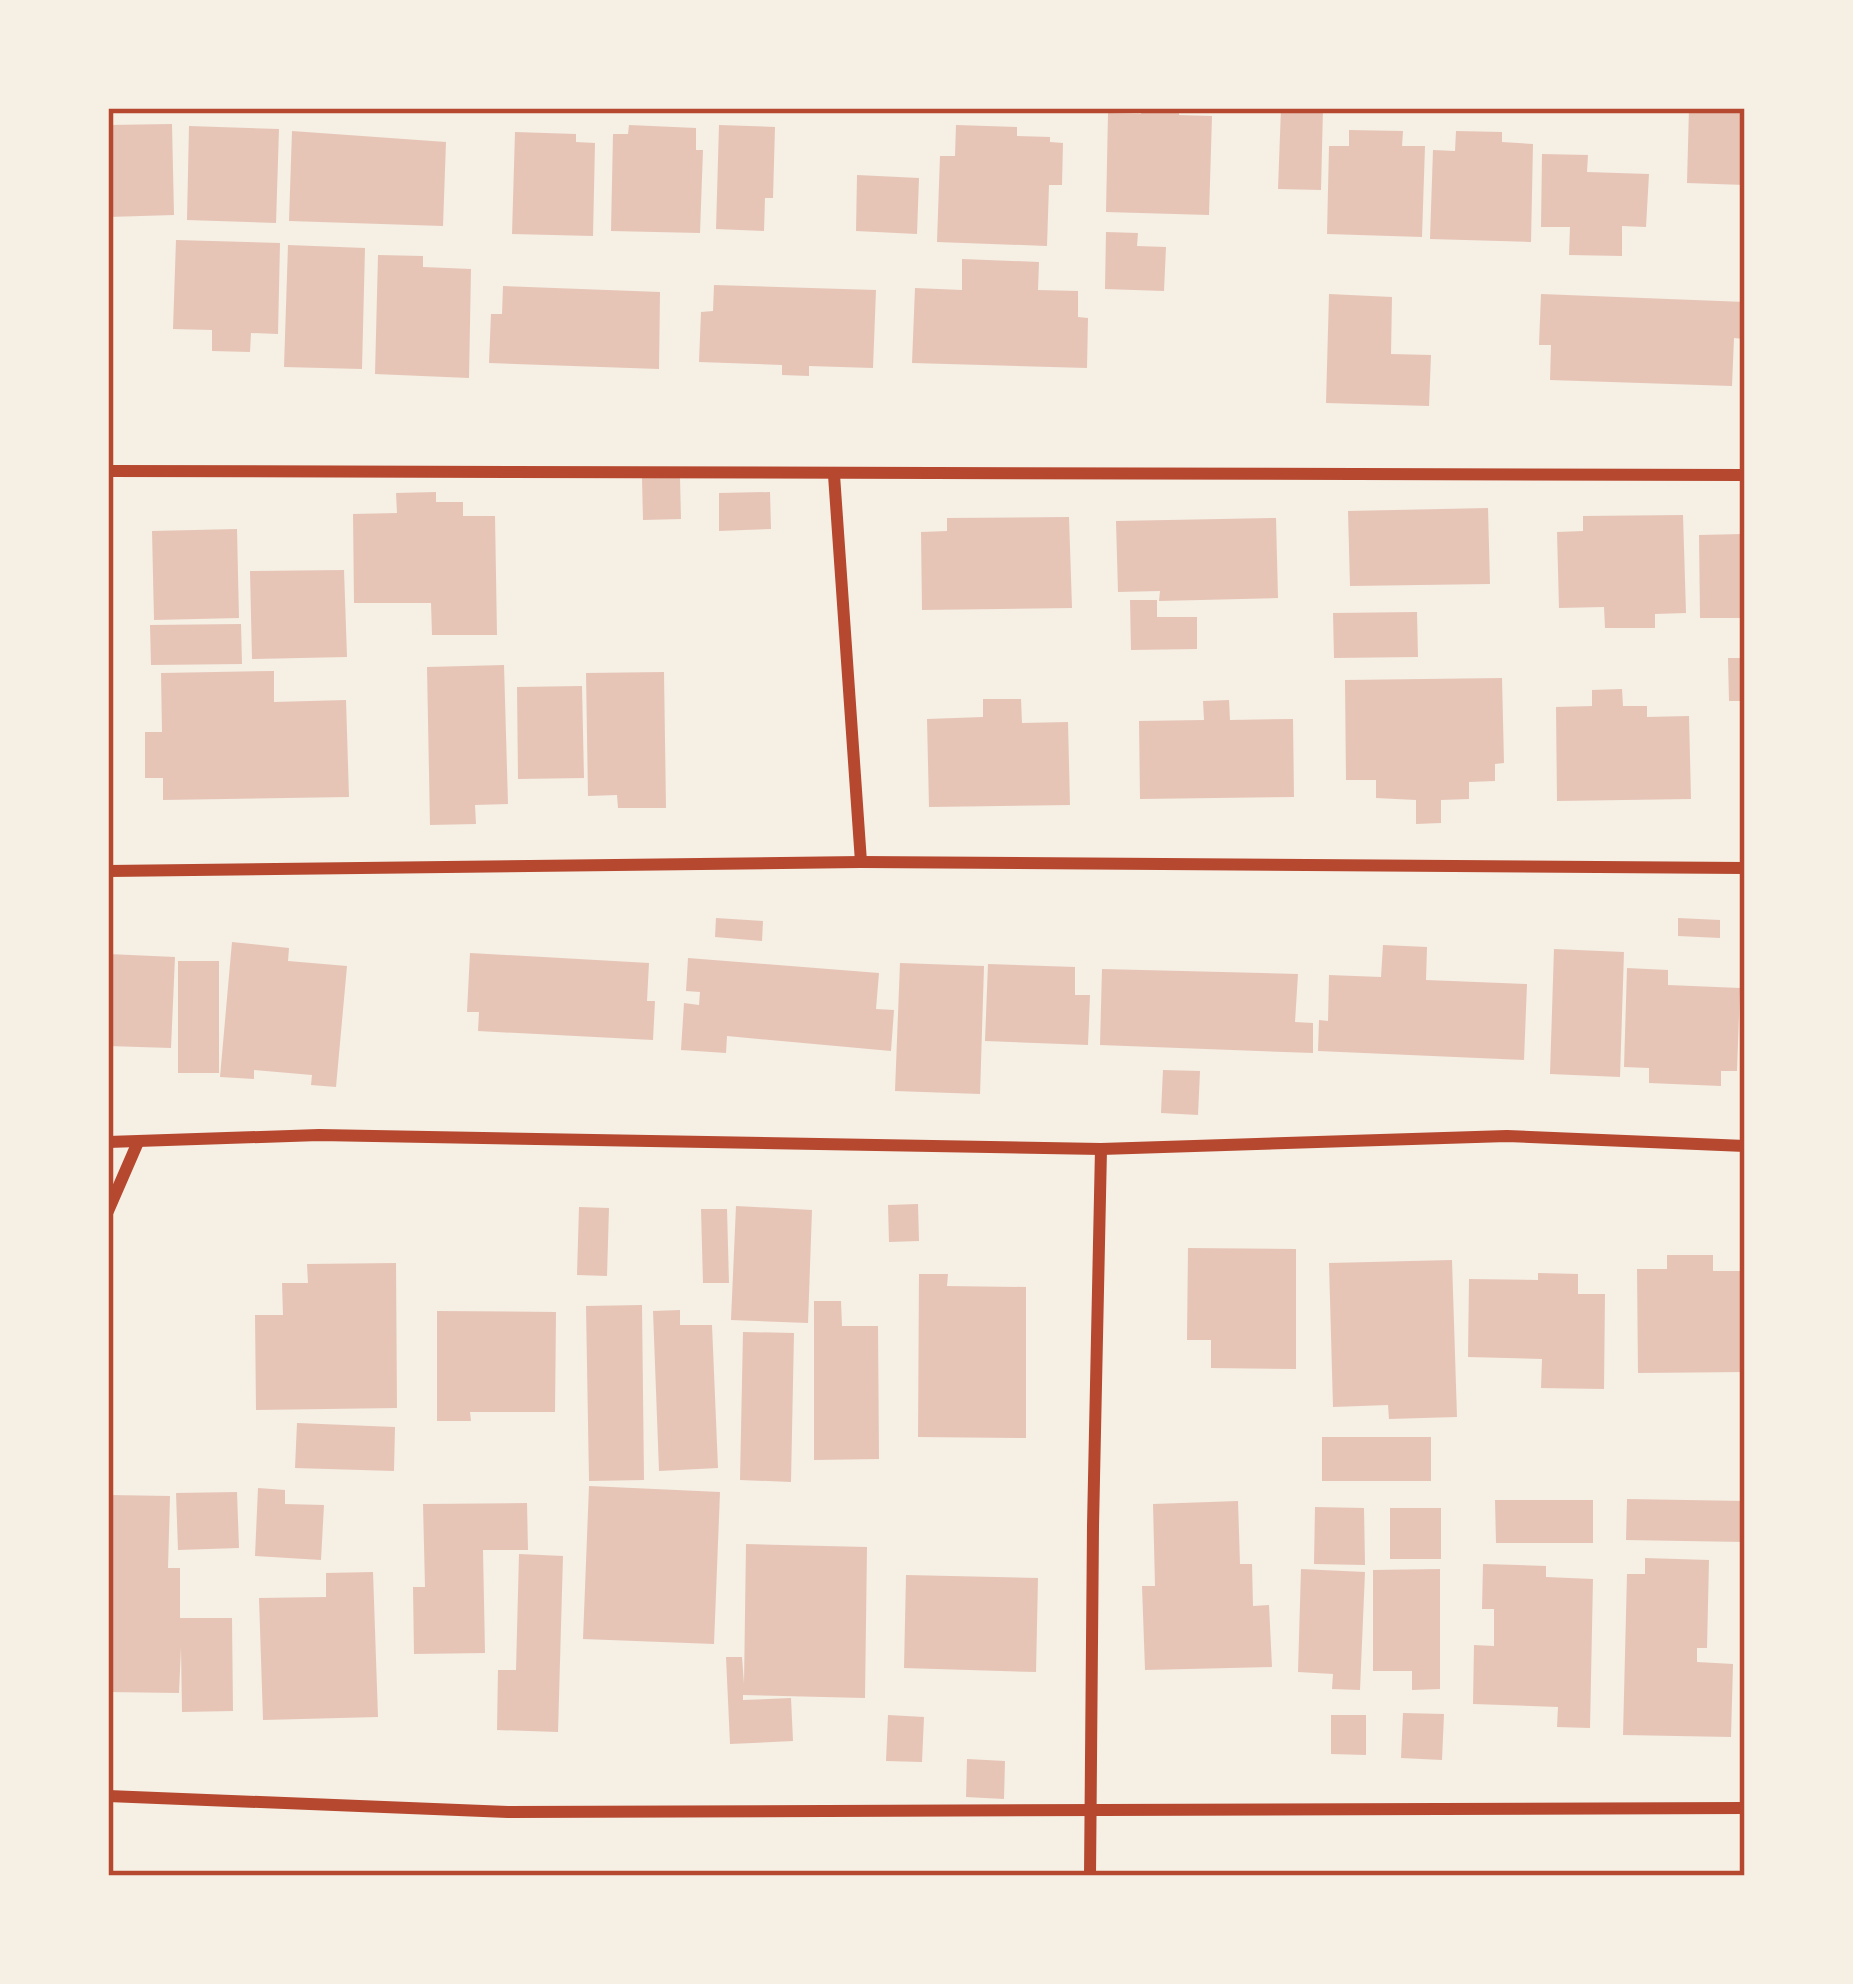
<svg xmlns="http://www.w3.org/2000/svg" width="1853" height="1984" viewBox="0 0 1853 1984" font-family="'PT Sans Narrow',sans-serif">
  <rect width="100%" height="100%" fill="#f6efe4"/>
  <g fill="#e6c5b7">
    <polygon points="1141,108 1179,108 1179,115 1212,116 1209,215 1106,212 1108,113 1141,114"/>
    <polygon points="1281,108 1323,108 1321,190 1278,189"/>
    <polygon points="1689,108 1745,108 1745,185 1687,183"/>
    <polygon points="172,124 174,215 108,217 108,125"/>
    <polygon points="629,125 696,128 696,150 703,150 700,233 611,231 613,134 628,134"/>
    <polygon points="719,125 775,127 773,198 765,198 764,231 716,229"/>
    <polygon points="956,125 1017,127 1017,136 1050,137 1050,142 1063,143 1062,185 1049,185 1047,246 937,242 940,156 955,156"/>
    <polygon points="189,126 279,129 276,223 187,220"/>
    <polygon points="1349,130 1403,131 1402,146 1425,146 1422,237 1327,234 1329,146 1349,146"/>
    <polygon points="292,131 446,142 443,226 289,221"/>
    <polygon points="1456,131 1502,132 1502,142 1533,144 1531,242 1430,239 1433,150 1455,151"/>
    <polygon points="515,132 576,134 576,142 595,143 593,236 512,234"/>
    <polygon points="1542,154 1588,155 1587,172 1649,174 1646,227 1622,226 1622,256 1569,255 1570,227 1541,227"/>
    <polygon points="857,175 919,178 917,234 856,231"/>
    <polygon points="1106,232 1138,233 1137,246 1166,247 1164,291 1105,289"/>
    <polygon points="176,240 280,243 278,334 251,333 250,352 212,351 212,330 173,329"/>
    <polygon points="288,245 365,248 362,369 284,367"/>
    <polygon points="378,255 423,256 423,267 471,269 469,378 375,374"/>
    <polygon points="962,259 1039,262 1038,290 1078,291 1078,317 1088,318 1087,368 912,363 915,288 962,290"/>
    <polygon points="714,285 876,290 873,368 809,366 809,376 782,375 782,365 699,362 701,312 713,311"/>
    <polygon points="503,286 660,292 659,369 489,363 491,314 502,314"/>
    <polygon points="1329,294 1392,297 1391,354 1431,355 1429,406 1326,403"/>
    <polygon points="1541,294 1745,302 1743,339 1734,338 1732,386 1550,380 1551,345 1539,345"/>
    <polygon points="642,478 680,478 681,519 643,520"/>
    <polygon points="436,492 436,502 463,502 463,516 495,516 497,635 432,635 431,603 354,603 353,514 397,513 396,493"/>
    <polygon points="770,492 771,529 719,531 719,493"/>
    <polygon points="1488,508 1490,584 1350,586 1348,511"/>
    <polygon points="1683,515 1686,613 1655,614 1655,628 1605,628 1604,607 1559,608 1557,532 1583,531 1583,516"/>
    <polygon points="1069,517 1072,608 922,610 921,532 947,531 947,518"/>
    <polygon points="1276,518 1278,598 1159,601 1160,591 1118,592 1116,521"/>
    <polygon points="237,529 239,618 154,620 152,531"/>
    <polygon points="1742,534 1744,618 1700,618 1699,535"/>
    <polygon points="344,570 347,657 252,659 250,571"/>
    <polygon points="1130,600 1157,600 1157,617 1197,617 1197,649 1131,650"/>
    <polygon points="1417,612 1418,657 1334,658 1333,613"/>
    <polygon points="241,624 242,664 151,665 150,625"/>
    <polygon points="1728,658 1745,658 1745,701 1729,701"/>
    <polygon points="504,665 508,804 475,805 476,824 430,825 427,667"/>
    <polygon points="274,671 274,702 346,700 349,797 163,800 163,778 145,778 145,732 162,732 161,673"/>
    <polygon points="664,672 666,808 618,808 617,795 588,796 586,673"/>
    <polygon points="1502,678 1504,763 1495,764 1495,781 1469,782 1469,799 1441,800 1441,823 1416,824 1416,800 1376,798 1376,780 1346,780 1345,680"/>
    <polygon points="582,686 584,778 518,779 517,687"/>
    <polygon points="1622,689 1623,706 1647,706 1647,717 1689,716 1691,799 1557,801 1556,707 1592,706 1592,690"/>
    <polygon points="983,699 1021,699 1022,723 1068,722 1070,805 929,807 927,719 983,717"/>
    <polygon points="1229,700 1230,720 1293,719 1294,797 1140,799 1139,721 1204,720 1203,701"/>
    <polygon points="716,918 763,921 762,941 715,937"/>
    <polygon points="1678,918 1720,920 1720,938 1678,936"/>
    <polygon points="232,942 289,948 288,961 347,966 336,1087 311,1085 312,1075 254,1070 254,1079 220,1077"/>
    <polygon points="1383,945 1427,947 1426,980 1527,984 1524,1060 1318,1051 1319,1020 1328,1021 1329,975 1381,977"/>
    <polygon points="1554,949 1624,952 1620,1077 1550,1074"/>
    <polygon points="470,953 649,963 647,1001 655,1001 653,1040 478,1031 479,1012 467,1012"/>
    <polygon points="108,954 175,957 171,1048 108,1046"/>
    <polygon points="688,958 879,973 876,1009 894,1010 891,1051 727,1036 726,1053 681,1050 684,1003 699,1005 700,992 686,991"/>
    <rect x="178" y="961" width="41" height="112"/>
    <polygon points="900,963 984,966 980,1094 895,1091"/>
    <polygon points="988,964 1075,967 1075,995 1090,995 1088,1045 985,1041"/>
    <polygon points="1627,968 1668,970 1668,985 1740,988 1737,1071 1721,1071 1721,1086 1649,1083 1649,1068 1624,1067"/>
    <polygon points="1102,969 1298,974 1295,1022 1313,1023 1313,1053 1100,1045"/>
    <polygon points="1163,1070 1200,1071 1198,1115 1161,1113"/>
    <polygon points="918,1204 919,1241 889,1242 888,1205"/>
    <polygon points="736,1206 812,1210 808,1323 731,1320"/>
    <polygon points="579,1207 609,1208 607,1276 577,1275"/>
    <polygon points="701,1209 727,1209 729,1283 703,1283"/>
    <polygon points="1188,1248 1296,1249 1296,1369 1211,1368 1211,1340 1187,1340"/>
    <polygon points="1667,1255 1713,1255 1713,1271 1745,1271 1745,1372 1638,1373 1637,1269 1667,1269"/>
    <polygon points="1452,1260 1457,1417 1389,1419 1388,1405 1333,1407 1329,1263"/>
    <polygon points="396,1263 397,1408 256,1410 255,1315 283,1315 282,1283 308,1283 307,1264"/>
    <polygon points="1538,1273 1578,1274 1578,1294 1605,1294 1604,1389 1541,1388 1542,1359 1468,1357 1469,1279 1538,1280"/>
    <polygon points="919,1274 948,1274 947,1286 1026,1287 1026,1438 918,1437"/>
    <polygon points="814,1301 841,1301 842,1326 878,1326 879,1459 814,1460"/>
    <polygon points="642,1305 644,1480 589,1481 586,1306"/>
    <polygon points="680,1310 680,1325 712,1325 718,1468 659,1471 653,1311"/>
    <polygon points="437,1311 556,1312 555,1412 470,1412 471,1421 437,1421"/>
    <polygon points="743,1332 794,1333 791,1482 740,1480"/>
    <polygon points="297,1423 395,1427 394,1471 295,1468"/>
    <rect x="1322" y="1437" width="109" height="44"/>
    <polygon points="589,1486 720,1492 714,1644 583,1639"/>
    <polygon points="258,1488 285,1490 285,1504 324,1505 321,1560 255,1556"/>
    <polygon points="237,1492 239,1548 178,1550 176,1493"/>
    <polygon points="110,1495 170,1496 168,1568 180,1568 180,1618 232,1618 233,1711 182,1712 181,1647 179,1693 108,1692"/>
    <polygon points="1627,1499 1745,1501 1745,1542 1626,1540"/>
    <polygon points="1495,1500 1593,1500 1593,1543 1496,1543"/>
    <polygon points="1238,1501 1240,1564 1252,1564 1253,1606 1269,1605 1272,1667 1145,1670 1142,1586 1155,1586 1153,1504"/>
    <polygon points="527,1503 528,1550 483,1550 485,1653 414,1654 413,1587 425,1587 423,1504"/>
    <polygon points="1315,1507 1364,1508 1365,1565 1314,1564"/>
    <rect x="1390" y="1508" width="51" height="51"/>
    <polygon points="746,1544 867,1547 865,1698 743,1695 743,1700 791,1698 793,1741 730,1744 726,1657 742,1657 744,1684"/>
    <polygon points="519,1554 563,1556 558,1732 497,1730 498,1670 516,1670"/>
    <polygon points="1645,1558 1709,1560 1707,1648 1697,1648 1697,1662 1733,1664 1731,1737 1623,1735 1627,1574 1645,1574"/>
    <polygon points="1483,1564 1546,1566 1546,1577 1593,1579 1590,1728 1557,1727 1558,1707 1473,1704 1474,1645 1494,1646 1494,1609 1482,1609"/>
    <polygon points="1301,1569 1365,1572 1360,1690 1332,1689 1333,1674 1298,1672"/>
    <polygon points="1440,1569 1440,1689 1412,1690 1412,1671 1373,1671 1373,1570"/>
    <polygon points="373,1572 378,1717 263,1720 259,1598 326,1597 326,1573"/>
    <polygon points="906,1575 1038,1578 1036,1672 904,1668"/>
    <polygon points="1403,1713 1444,1714 1442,1760 1401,1758"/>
    <polygon points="888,1715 924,1717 922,1762 886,1761"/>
    <polygon points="1331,1715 1366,1715 1366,1755 1331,1754"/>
    <polygon points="967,1759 1005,1761 1004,1799 966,1797"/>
  </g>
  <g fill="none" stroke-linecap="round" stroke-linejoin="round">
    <g stroke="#b5482f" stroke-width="12">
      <polyline points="108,471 1745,475"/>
      <polyline points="834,475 861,862"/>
      <polyline points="108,871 861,862 1745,868"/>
      <polyline points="108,1142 319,1135 1101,1149 1507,1136 1745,1146"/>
      <polyline points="108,1211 138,1142"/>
      <polyline points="108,1796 508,1812 1745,1808"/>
      <polyline points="1090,1876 1093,1526 1101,1149"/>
    </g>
  </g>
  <rect width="1853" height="1984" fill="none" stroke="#f6efe4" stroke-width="222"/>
  <rect x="111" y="111" width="1631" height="1762" fill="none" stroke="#b5482f" stroke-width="4.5"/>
</svg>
